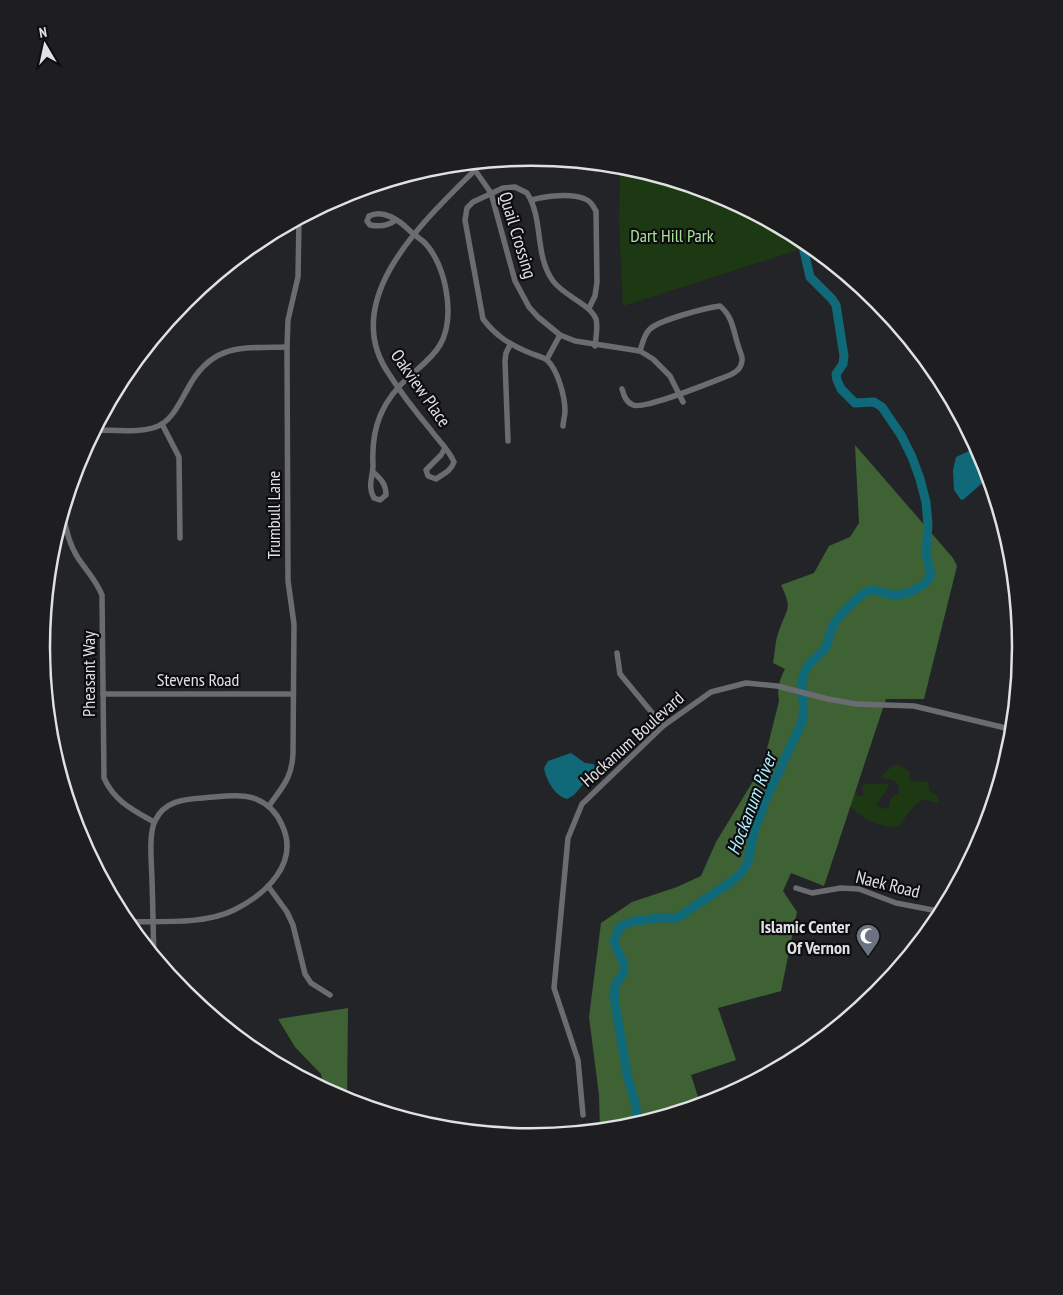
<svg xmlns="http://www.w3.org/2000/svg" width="1063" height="1295" viewBox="0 0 1063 1295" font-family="'PT Sans Narrow',sans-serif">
  <rect width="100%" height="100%" fill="#232427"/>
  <g fill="#1c3913">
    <polygon points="620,166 627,167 719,195 804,240 804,248 623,306 619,220"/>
    <path d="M893,765h6l11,7 -1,7 2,2 17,1 2,10 7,3 2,6 -2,2c-4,-1 -8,-3 -12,-3 -9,-1 -21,20 -26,26l-4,1c-15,0 -39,-10 -46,-24l6,-11 4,4h4v-5l-1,-4 2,-3h24l1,3 -13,18 7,4 6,-2 1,-8 9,-6v-6l-4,-6 -11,-2 -2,-3z"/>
  </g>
  <g fill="#3f6235">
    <path d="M855,445l98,113 4,8 -33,133h-38l-62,187 -33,-13 -8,18 14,21 -16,79 -63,17 18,52 -45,15 10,31 -74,22 -27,3 -1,-36 -10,-78 12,-94 31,-21 45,-15 24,-11 15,-34 39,-64 11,-25 13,-52c-2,-12 0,-21 6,-32l-12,-6c2,-10 2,-22 6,-32 8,-25 14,-20 2,-46l33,-12 15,-27 21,-9 9,-14z"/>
    <polygon points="348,1008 347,1101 325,1090 321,1074 295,1047 278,1019"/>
  </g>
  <g fill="#0f6979">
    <polygon points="978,447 985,460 991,480 981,484 964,499 961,500 954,490 953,470 956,457"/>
    <path d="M571,753l14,10 8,1 4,4 -23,27 -7,4c-12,-3 -21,-19 -23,-31l4,-7z"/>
  </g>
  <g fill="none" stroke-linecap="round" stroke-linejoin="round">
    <path stroke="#0f6979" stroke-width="9" d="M637,1125l-1,-18 -9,-33 -13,-77 1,-12 7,-10 2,-6 -1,-7 -9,-20 5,-14 6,-4 10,-3 23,-3h19l54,-36 11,-10 6,-10 6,-30 12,-33 36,-77c4,-15 -2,-30 1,-45 5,-18 15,-18 23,-30 3,-6 3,-13 6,-19 4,-10 22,-27 31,-34 10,-8 18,-1 29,1 13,1 34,-8 39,-20l-5,-22 2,-28 -2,-23 -6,-23 -8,-22 -11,-22 -19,-28 -8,-5 -19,1 -14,-14 -4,-9 -1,-6 7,-10 1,-8 -8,-51 -4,-6 -22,-22 -6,-26v-11"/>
    <g stroke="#6b6c70" stroke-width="5.5">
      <polyline points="470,163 491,193 515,281 529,307 538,317 560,335 575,341 640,351 653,359 670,376 683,402"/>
      <path d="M532,200c13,-4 39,-7 53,-1 6,2 8,7 11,12l1,71 -2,14 -6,12"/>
      <polyline points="547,359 560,335"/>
      <path d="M622,389c2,7 4,13 11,16 12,5 81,-24 97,-30 6,-3 11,-6 12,-14 1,-5 -3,-11 -4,-16 -5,-15 -5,-28 -18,-39 -14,2 -62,14 -71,24 -5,5 -7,15 -9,21"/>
      <polyline points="162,424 179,457 180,538"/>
      <path d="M563,426c0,-4 2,-10 2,-15 0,-14 -7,-41 -18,-51 -4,-3 -12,-5 -17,-7 -20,-8 -34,-17 -47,-34l-18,-99 2,-12 6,-6 30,-14 12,-1 12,6c17,26 7,62 26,88 11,15 37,23 43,38 2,7 0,19 -1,27"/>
      <path d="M95,430c18,0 52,4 67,-6 12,-8 18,-22 25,-34 24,-47 54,-42 100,-43"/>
      <polyline points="508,441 505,361 506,353 510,345"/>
      <path d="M445,448l-4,7 -15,15 2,6 8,3c7,-5 15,-8 18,-17 -5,-12 -16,-22 -24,-33 -15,-18 -29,-36 -41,-55 -52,-75 37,-155 86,-204"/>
      <path d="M373,472c8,7 13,12 13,23l-6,5 -6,-2c-7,-12 -1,-21 -1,-33 -2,-38 9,-65 38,-90 10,-9 22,-18 29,-30 16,-28 6,-81 -16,-103 -5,-4 -11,-8 -15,-12 -10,-10 -26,-21 -40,-14l-2,5 3,4c10,2 18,1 26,-5"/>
      <path d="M63,511c2,16 6,33 15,47 8,12 18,22 24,37l2,183c10,23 29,32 50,44"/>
      <polyline points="617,653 620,674 663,726"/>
      <polyline points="103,694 293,694"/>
      <path d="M269,806c14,-20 23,-28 24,-53l1,-129 -6,-43 -1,-234 1,-27 10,-43 1,-58"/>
      <polyline points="268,886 287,912 293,925 305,974 311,983 330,995"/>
      <polyline points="796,888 812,893 841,888 859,889 896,903 943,912"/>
      <path d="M125,922c33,-1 79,3 109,-12 32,-16 66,-47 48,-85 -5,-12 -14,-21 -26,-26 -16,-6 -37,-2 -53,-1 -19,1 -39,3 -48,23 -7,14 -3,45 -3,60 1,25 1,51 2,76"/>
      <polyline points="583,1115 578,1060 554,988 568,838 582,804 663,726 711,692 746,683 777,686 828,699 856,704 914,706 1014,730"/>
    </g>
  </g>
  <defs>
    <symbol id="mosque-pin" viewBox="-11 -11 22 30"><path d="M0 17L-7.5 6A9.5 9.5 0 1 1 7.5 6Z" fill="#6b7280" stroke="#0d0d0f"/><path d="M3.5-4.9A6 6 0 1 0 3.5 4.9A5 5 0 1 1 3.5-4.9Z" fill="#fff"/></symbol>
  </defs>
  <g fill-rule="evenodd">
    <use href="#mosque-pin" x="854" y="922" width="28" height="38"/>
  </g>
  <g text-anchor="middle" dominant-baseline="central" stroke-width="4.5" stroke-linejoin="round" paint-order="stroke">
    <g font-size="18" fill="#e0e1e3" stroke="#0d0d0f">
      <text transform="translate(518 235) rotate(73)">Quail Crossing</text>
      <text transform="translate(421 388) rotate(55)">Oakview Place</text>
      <text transform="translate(273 515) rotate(-90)">Trumbull Lane</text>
      <text transform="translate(88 674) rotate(-90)">Pheasant Way</text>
      <text x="198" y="679">Stevens Road</text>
      <text transform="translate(632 739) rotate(-42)">Hockanum Boulevard</text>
      <text transform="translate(888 884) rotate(14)">Naek Road</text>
    </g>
    <g font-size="18" fill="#aae19a" stroke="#0d0d0f">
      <text x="672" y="235">Dart Hill Park</text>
    </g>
    <g font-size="18" font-weight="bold" fill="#e0e1e3" stroke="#0d0d0f" text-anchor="end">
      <text x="850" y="926">Islamic Center<tspan x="850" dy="21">Of Vernon</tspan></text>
    </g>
    <g font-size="19" font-style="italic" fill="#b1f0ff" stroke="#0d0d0f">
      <text transform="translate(751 804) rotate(-69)">Hockanum River</text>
    </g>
  </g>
  <path d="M0 0H1063V1295H0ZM50 647a481 481 0 1 1 962 0a481 481 0 1 1-962 0Z" fill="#1e1e20" fill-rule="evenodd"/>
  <path fill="none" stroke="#e0e1e3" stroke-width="2.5" d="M50 647a481 481 0 1 1 962 0a481 481 0 1 1-962 0Z"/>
  <g transform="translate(45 45) rotate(351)" stroke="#0d0d0f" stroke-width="4" paint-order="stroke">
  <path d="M0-4L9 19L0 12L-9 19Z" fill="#e0e1e3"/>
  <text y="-8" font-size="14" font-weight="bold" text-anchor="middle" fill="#e0e1e3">N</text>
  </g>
</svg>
